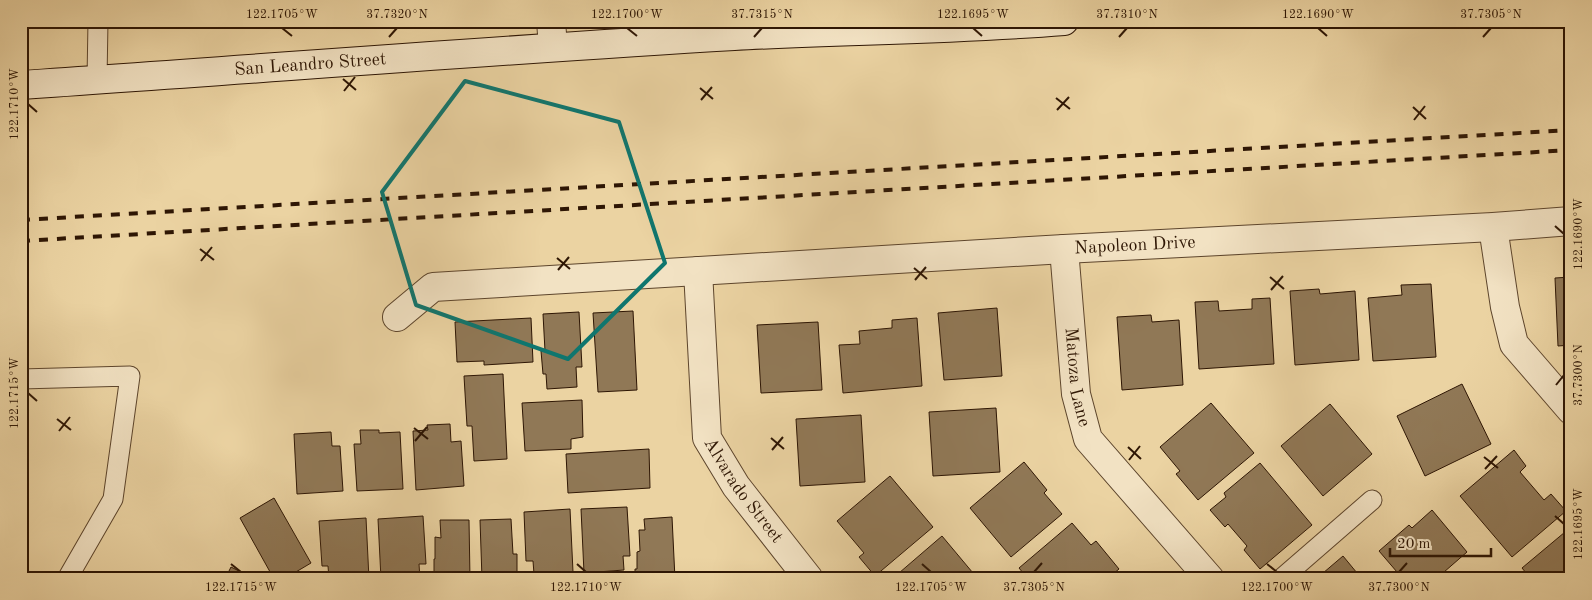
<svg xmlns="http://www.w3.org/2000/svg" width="1592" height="600" viewBox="0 0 1592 600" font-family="'Old Standard TT',serif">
  <rect width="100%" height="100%" fill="#ebd3a2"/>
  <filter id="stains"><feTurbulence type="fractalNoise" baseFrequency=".004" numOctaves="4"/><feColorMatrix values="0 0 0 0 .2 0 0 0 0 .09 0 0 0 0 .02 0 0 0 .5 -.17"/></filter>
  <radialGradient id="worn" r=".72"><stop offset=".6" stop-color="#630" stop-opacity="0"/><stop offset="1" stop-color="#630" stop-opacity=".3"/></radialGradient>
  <g fill="#907856" stroke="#2e1604">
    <polygon points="1571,277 1571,345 1558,346 1555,278"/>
    <polygon points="1431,284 1436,357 1373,361 1368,298 1402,295 1401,285"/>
    <polygon points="1319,289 1320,294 1355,291 1359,360 1295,365 1290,291"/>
    <polygon points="1270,298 1274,364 1199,369 1195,302 1218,301 1219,311 1252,309 1252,299"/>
    <polygon points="997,308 1002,376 944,380 938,313"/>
    <polygon points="633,311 637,390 598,392 593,313"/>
    <polygon points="579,312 582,367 576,367 577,387 547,389 546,374 543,374 541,351 545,351 543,314"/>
    <polygon points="1151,315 1152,322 1179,320 1183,385 1122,390 1117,317"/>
    <polygon points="531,318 533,362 484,365 484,361 457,362 455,322"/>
    <polygon points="917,318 922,386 843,393 839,345 860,344 859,331 892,328 892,320"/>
    <polygon points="818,322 822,390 761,393 757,325"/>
    <polygon points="503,374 507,459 474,461 472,426 467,426 464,376"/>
    <polygon points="1462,384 1491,444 1425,476 1397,416"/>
    <polygon points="582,400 583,437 571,439 571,449 525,451 522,403"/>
    <polygon points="1211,403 1254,453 1198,500 1176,474 1180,471 1160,447"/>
    <polygon points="1330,404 1372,454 1323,496 1281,446"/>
    <polygon points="996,408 1000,472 933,476 929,412"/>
    <polygon points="861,415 865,482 800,486 796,419"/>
    <polygon points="450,424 451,442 461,441 464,486 416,490 413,431 428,430 427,425"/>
    <polygon points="360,430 379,430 379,433 400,432 403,489 357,491 354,444 361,444"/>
    <polygon points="331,432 332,446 340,446 343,491 297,494 294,434"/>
    <polygon points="649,449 650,488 568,493 566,454"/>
    <polygon points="1514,450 1526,466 1520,472 1544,500 1551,494 1566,511 1512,557 1460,496"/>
    <polygon points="1024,462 1047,490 1044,493 1062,514 1011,557 970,508"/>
    <polygon points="1260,463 1312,525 1260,569 1244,550 1247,546 1228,524 1225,527 1210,510 1226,497 1224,493"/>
    <polygon points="890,476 933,527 875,576 859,557 864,553 837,521"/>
    <polygon points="274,498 311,563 284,579 274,579 240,518"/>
    <polygon points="627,507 630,556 623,556 624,570 584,573 581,509"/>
    <polygon points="570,509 573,572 534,574 533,561 526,561 524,512"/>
    <polygon points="1432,510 1467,552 1436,579 1403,579 1379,551 1409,525 1412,528"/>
    <polygon points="423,516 426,564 419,564 420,579 381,579 378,519"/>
    <polygon points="672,517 675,579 635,579 635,569 637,569 637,552 640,551 639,530 645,530 644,519"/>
    <polygon points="366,518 369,579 329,579 328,566 322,566 319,521"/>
    <polygon points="511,519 513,554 517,554 517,574 524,573 524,579 482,579 480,520"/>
    <polygon points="440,520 469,520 470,579 432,579 432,577 434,577 434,559 435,559 435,537 441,538"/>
    <polygon points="1072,523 1091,545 1096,541 1119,569 1107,579 1028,579 1019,568"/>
    <polygon points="1571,527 1571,579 1531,579 1522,568"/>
    <polygon points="942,536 978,579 892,579"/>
    <polygon points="1343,556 1362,579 1316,579"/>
    <polygon points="231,567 255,579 225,579"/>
  </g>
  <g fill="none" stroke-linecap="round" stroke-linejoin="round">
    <defs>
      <g id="service">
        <polyline points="97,80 98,21"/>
        <polyline points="21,379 130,376 113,499 67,579"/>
        <polyline points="1281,579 1372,500"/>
      </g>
      <g id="minor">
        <polyline points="1493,227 1505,307 1514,344 1571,410"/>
        <path id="s1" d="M1064,249l12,145 12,45 122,140"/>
        <path id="s2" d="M698,271l9,167 29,48 73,93"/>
        <path id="s3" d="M397,317l36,-30 631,-38 429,-22 78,-6"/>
      </g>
      <polyline id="tertiary" points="551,21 553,47"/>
      <g id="secondary">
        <path id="s4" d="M21,85c238,-16 475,-35 713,-49 110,-6 220,-6 330,-15"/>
      </g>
    </defs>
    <use href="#service" stroke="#5d452c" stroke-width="21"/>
    <use href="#minor" stroke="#5d452c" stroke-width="30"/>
    <use href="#tertiary" stroke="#5d452c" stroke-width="30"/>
    <use href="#secondary" stroke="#2e1604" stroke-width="30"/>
    <use href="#service" stroke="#f2e2c3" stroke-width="19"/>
    <use href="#minor" stroke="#f2e2c3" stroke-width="28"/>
    <use href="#tertiary" stroke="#f2e2c3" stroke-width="28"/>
    <use href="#secondary" stroke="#f2e2c3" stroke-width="28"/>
    <g stroke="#2e1604" stroke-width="4" stroke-dasharray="9 9" stroke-linecap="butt">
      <polyline points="21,220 1571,130"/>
      <polyline points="21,241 1571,150"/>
    </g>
  </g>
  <path fill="none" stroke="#0f766e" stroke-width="4" stroke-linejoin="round" d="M465,81l154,41 46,141 -97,96 -152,-54 -34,-113z"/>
  <path fill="none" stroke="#2e1604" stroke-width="2" d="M282,28l10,8M627,28l10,8M973,28l9,8M1318,28l9,8M389,37l8,-9M754,37l8,-9M1119,37l8,-9M1483,37l8,-9M343,79l13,11M700,88l13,11M344,91l11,-14M1056,98l14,11M701,100l11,-13M28,104l9,8M1413,107l13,12M1057,110l12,-13M1414,120l11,-14M1555,226l9,8M200,249l14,11M557,258l13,11M201,261l11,-14M914,268l13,11M558,270l11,-13M1270,277l14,12M915,280l11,-13M1271,290l12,-14M1556,385l8,-10M28,393l9,8M57,419l14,11M414,428l14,11M59,431l11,-14M771,438l13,11M415,441l12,-14M1128,447l13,12M772,450l11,-13M1484,457l14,11M1129,460l11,-14M1485,469l12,-13M1555,516l9,8M231,564l10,8M577,564l9,8M922,564l9,8M1267,564l10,8M1034,572l8,-9M1399,572l8,-9"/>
  <g text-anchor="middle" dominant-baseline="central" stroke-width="4" stroke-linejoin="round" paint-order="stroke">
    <g font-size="18" fill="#2e1604" stroke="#f2e2c3">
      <text stroke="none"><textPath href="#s4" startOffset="290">San Leandro Street</textPath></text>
      <text stroke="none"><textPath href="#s3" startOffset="750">Napoleon Drive</textPath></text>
      <text stroke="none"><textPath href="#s1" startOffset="129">Matoza Lane</textPath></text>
      <text stroke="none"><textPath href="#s2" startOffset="231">Alvarado Street</textPath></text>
    </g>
  </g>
  <rect width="1592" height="600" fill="none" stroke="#ebd3a2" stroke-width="55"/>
  <path d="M1390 548v8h101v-8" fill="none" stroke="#2e1604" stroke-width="2.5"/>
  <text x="1397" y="548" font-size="15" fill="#2e1604" stroke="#f2e2c3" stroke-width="4" paint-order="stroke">20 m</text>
  <rect x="28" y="28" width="1536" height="544" fill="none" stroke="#2e1604" stroke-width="2"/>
  <g font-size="12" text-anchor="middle" fill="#2e1604">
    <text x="282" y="18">122.1705°W</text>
    <text x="397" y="18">37.7320°N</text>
    <text x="627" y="18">122.1700°W</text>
    <text x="762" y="18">37.7315°N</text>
    <text x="973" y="18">122.1695°W</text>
    <text x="1127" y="18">37.7310°N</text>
    <text x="1318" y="18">122.1690°W</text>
    <text x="1491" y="18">37.7305°N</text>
    <text transform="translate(14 104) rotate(-90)" y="4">122.1710°W</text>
    <text transform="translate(1578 234) rotate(-90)" y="4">122.1690°W</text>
    <text transform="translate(1578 375) rotate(-90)" y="4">37.7300°N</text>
    <text transform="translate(14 393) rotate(-90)" y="4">122.1715°W</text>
    <text transform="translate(1578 524) rotate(-90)" y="4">122.1695°W</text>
    <text x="241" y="591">122.1715°W</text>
    <text x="586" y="591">122.1710°W</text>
    <text x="931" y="591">122.1705°W</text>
    <text x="1034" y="591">37.7305°N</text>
    <text x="1277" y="591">122.1700°W</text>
    <text x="1399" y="591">37.7300°N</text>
  </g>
  <rect width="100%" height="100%" filter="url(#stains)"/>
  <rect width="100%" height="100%" fill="url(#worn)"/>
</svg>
